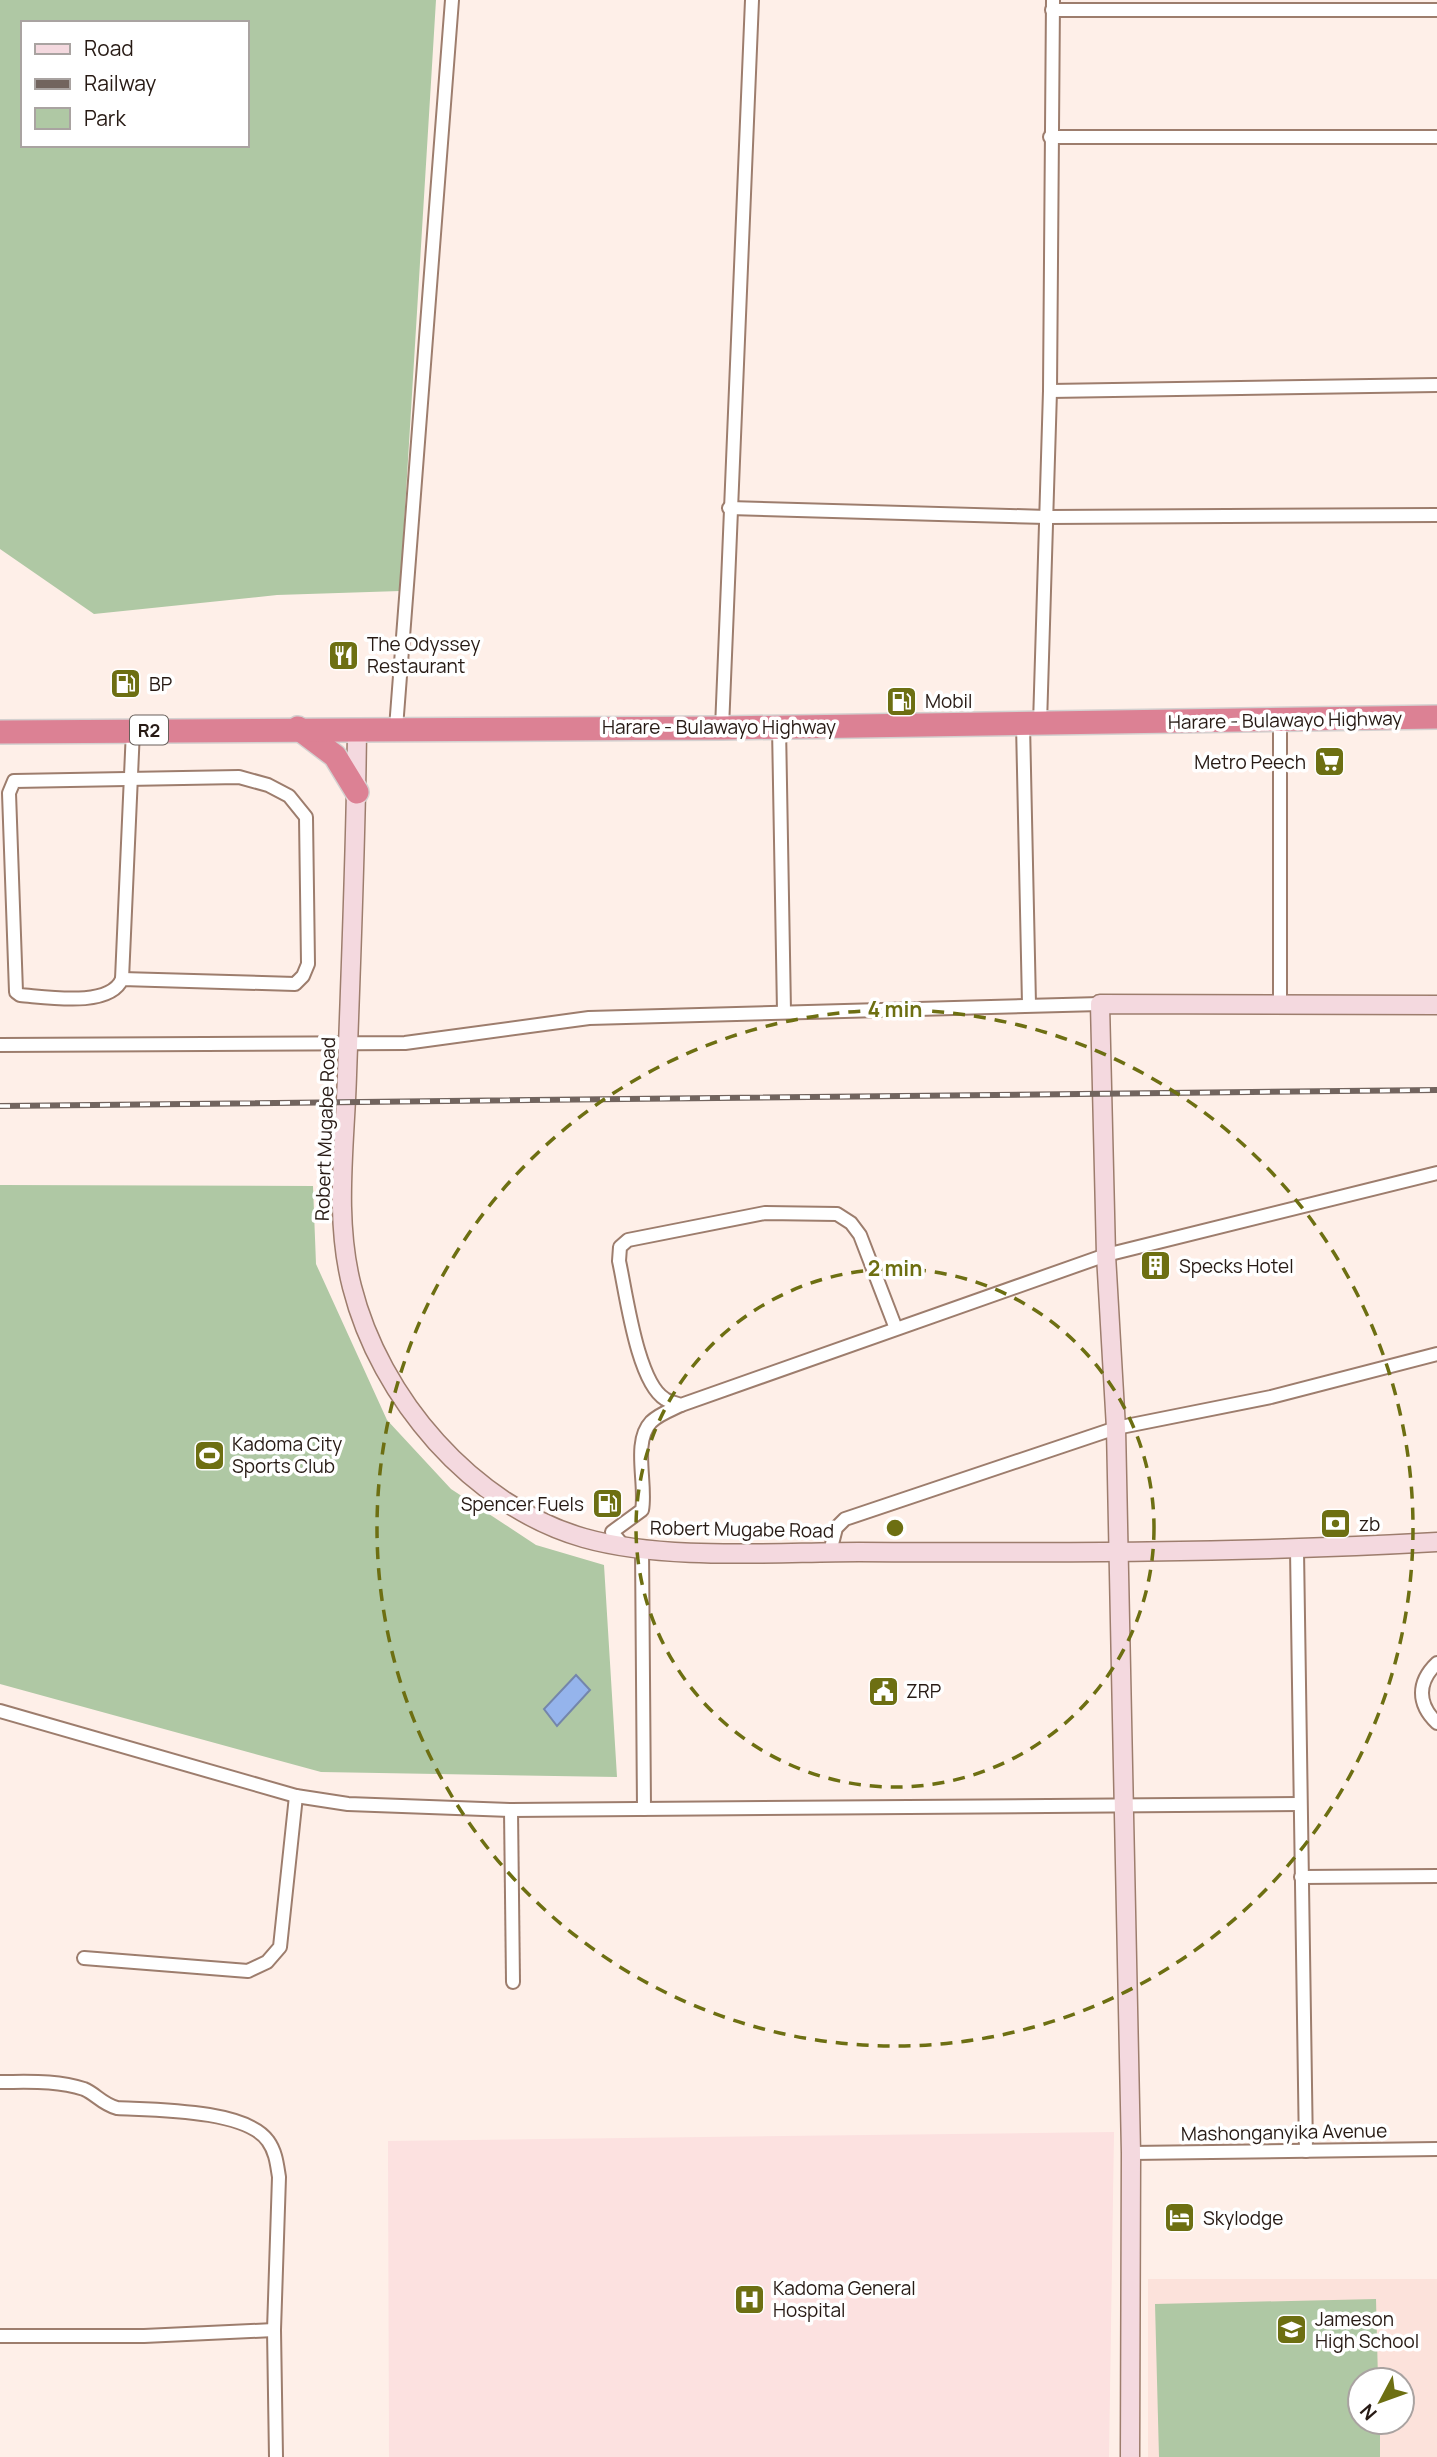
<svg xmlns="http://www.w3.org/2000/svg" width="1437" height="2457" viewBox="0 0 1437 2457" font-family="Manrope,sans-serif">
  <rect width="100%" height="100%" fill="#feefe8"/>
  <path fill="#fce2db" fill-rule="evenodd" d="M1148,2279h289v178h-289zM1360,2380h42v42h-42z"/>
  <polygon fill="#fce1e0" points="1114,2132 1109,2457 389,2457 388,2141"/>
  <g fill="#afc8a4" fill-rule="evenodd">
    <path d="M0,0h436l-36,591 -123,4 -183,19 -94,-65zM23,23h224v122h-224z"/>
    <polygon points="0,1185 313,1186 316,1264 387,1420 451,1489 536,1545 604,1565 617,1777 321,1772 0,1684"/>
    <polygon points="1376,2299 1378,2380 1360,2380 1360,2422 1380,2422 1380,2457 1159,2457 1155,2304"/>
  </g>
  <polygon fill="#95b4ec" stroke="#7486ab" stroke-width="2" points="576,1675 590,1690 557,1726 544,1709"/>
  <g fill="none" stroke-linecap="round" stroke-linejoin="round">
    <defs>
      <g id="street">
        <polyline points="1052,10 1437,10"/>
        <polyline points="1050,137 1437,137"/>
        <polyline points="1050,391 1437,385"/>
        <polyline points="729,508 1047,517 1437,515"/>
        <polyline points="1280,720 1280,1004"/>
        <polyline points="1023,724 1029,1004"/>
        <polyline points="1040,724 1050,391 1053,0"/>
        <polyline points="779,727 784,1011"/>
        <polyline points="396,728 452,0"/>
        <polyline points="722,728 752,0"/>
        <path d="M239,777l29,8 21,11 17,21 2,147 -5,12 -8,8 -173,-5c-12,29 -75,18 -102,16l-4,-3 -7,-199 5,-12z"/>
        <polyline points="122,979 133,730"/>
        <polyline points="0,1045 405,1043 589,1018 1100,1004"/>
        <path d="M895,1326l-35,-91 -9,-12 -14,-9 -72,-1 -137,27 -8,7 -1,14c7,31 18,121 46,138 4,3 11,4 16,6l425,-150 331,-82"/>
        <path d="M622,1544l-10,-12 30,-22c5,-25 -10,-68 9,-88 8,-8 20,-12 30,-17"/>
        <polyline points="642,1547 644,1809"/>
        <polyline points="1297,1550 1306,2151"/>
        <polyline points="830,1552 836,1528 845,1519 1116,1428 1271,1397 1437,1354"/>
        <path d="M1437,1663c-20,19 -20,41 0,60"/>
        <polyline points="0,1711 296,1796 348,1804 511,1810 1299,1804"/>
        <polyline points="511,1810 513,1982"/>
        <polyline points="1301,1877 1437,1876"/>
        <polyline points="84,1958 248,1971 267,1962 280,1947 296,1796"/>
        <path d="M0,2082c28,0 57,-2 84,7 12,5 18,15 33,19 35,2 129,1 151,33 8,11 9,24 11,36l-5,153 2,127"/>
        <polyline points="1131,2153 1437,2149"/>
        <polyline points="0,2336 144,2336 274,2330"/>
      </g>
      <g id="secondary">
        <path d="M357,728c-1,116 -6,231 -10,347 -2,70 -13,143 5,212 28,111 120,219 232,251 82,23 190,14 275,14 193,1 386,1 578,-10"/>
        <polyline points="1130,2457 1131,2153 1116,1428 1106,1255 1100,1004 1437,1005"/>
      </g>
      <g id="highway">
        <polyline points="298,728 335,756 357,792"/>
        <polyline points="0,732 722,728 1437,717"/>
      </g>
    </defs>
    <use href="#street" stroke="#9d7d6d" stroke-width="16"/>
    <use href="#secondary" stroke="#9d7d6d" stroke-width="21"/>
    <use href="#highway" stroke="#d4d1d0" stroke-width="26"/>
    <use href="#street" stroke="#fff" stroke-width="12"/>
    <use href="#secondary" stroke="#f4d9df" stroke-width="18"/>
    <use href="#highway" stroke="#dc8194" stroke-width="23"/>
    <defs>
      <polyline id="rail" points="0,1106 1437,1090"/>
    </defs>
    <use href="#rail" stroke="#72645e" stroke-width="6"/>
    <use href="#rail" stroke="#fff" stroke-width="3.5" stroke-dasharray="10" stroke-linecap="butt"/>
  </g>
  <g fill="none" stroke="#6d6f12" stroke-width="3.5" stroke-dasharray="12 9">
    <circle cx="895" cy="1528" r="259"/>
    <circle cx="895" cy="1528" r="518"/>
  </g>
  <defs>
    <symbol id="restaurant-square" viewBox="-11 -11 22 22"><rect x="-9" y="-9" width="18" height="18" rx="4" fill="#6d6f12" stroke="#fff"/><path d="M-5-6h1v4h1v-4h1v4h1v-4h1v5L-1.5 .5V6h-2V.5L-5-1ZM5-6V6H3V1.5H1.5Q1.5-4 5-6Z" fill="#fff"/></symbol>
    <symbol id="fuel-square" viewBox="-11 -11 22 22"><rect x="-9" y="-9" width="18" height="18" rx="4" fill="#6d6f12" stroke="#fff"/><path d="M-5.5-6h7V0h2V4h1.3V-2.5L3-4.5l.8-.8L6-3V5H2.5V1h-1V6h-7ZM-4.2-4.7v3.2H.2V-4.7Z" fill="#fff"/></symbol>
    <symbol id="supermarket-square" viewBox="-11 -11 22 22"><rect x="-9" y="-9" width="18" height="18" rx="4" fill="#6d6f12" stroke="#fff"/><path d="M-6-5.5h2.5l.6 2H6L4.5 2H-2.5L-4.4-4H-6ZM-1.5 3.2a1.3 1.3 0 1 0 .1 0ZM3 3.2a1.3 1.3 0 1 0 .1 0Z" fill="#fff"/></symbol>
    <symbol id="building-square" viewBox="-11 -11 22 22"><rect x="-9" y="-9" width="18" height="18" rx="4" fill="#6d6f12" stroke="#fff"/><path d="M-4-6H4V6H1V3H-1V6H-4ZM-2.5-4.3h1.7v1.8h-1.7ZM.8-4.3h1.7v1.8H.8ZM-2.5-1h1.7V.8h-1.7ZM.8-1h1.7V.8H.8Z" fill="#fff"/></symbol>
    <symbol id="stadium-square" viewBox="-11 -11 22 22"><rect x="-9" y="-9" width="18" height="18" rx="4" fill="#6d6f12" stroke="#fff"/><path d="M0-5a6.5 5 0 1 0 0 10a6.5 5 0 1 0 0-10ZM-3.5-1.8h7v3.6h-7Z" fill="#fff"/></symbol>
    <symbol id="bank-square" viewBox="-11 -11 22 22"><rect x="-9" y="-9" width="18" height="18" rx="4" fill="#6d6f12" stroke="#fff"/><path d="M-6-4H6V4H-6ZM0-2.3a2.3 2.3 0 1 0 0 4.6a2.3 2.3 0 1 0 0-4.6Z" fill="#fff"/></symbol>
    <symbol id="civic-square" viewBox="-11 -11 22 22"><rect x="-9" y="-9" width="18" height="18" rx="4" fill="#6d6f12" stroke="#fff"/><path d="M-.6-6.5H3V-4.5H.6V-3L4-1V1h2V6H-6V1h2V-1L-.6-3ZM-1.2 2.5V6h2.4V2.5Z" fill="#fff"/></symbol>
    <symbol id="hotel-square" viewBox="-11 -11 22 22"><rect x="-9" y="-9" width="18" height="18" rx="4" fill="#6d6f12" stroke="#fff"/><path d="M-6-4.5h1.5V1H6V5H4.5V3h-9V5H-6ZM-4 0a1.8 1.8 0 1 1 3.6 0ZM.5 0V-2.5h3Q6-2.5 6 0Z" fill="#fff"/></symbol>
    <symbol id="hospital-square" viewBox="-11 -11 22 22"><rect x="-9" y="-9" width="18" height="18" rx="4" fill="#6d6f12" stroke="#fff"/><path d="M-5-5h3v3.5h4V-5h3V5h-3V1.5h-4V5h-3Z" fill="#fff"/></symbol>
    <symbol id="school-square" viewBox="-11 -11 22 22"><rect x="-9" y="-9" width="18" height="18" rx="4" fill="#6d6f12" stroke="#fff"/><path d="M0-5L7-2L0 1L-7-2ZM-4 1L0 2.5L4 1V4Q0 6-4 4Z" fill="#fff"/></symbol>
  </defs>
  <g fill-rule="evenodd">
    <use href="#restaurant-square" x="326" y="638" width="35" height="35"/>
    <use href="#fuel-square" x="108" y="666" width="35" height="35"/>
    <use href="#fuel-square" x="884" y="684" width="35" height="35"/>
    <use href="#supermarket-square" x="1312" y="744" width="35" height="35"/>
    <use href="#building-square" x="1138" y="1248" width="35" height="35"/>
    <use href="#stadium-square" x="192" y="1438" width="35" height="35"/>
    <use href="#fuel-square" x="590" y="1486" width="35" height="35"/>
    <use href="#bank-square" x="1318" y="1506" width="35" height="35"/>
    <use href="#civic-square" x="866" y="1674" width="35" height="35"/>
    <use href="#hotel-square" x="1162" y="2200" width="35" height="35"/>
    <use href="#hospital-square" x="732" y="2282" width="35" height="35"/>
    <use href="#school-square" x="1274" y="2312" width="35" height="35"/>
  </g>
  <g text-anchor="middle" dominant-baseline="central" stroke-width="7" stroke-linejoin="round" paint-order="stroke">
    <rect fill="#fff" stroke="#685f5a" stroke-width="2" x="130" y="715.5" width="38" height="29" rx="5"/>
    <g font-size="18" font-weight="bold" fill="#271a14">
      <text x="149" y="730">R2</text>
    </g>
    <g font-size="19" fill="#271a14" stroke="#fff" text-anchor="start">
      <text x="367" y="644">The Odyssey<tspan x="367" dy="22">Restaurant</tspan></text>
      <text x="149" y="684">BP</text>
      <text x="925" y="701">Mobil</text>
      <text x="1306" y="762" text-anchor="end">Metro Peech</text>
      <text x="1179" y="1266">Specks Hotel</text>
      <text x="232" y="1444">Kadoma City<tspan x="232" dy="22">Sports Club</tspan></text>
      <text x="584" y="1504" text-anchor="end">Spencer Fuels</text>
      <text x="1359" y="1524">zb</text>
      <text x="906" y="1691">ZRP</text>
      <text x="1203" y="2218">Skylodge</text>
      <text x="773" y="2288">Kadoma General<tspan x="773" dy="22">Hospital</tspan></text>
      <text x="1315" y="2319">Jameson<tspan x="1315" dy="22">High School</tspan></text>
    </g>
    <g font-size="19" fill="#271a14" stroke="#fff">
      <text transform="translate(1285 720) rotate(-1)">Harare - Bulawayo Highway</text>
      <text x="719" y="727">Harare - Bulawayo Highway</text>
      <text transform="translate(325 1129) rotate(-88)">Robert Mugabe Road</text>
      <text transform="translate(742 1529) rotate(1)">Robert Mugabe Road</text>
      <text transform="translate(1284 2132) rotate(-1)">Mashonganyika Avenue</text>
    </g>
  </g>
  <circle cx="895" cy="1528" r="10" fill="#6d6f12" stroke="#fff" stroke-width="3.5"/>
  <g font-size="21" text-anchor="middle" font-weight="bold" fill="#6d6f12" stroke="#fff" stroke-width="7" stroke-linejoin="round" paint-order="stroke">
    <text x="895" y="1017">4 min</text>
    <text x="895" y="1276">2 min</text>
  </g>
  <rect x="21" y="21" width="228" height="126" fill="#ffffff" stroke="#a9a3a1" stroke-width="2"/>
  <rect x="35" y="44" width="35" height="10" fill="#f4d9df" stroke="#a9a3a1" stroke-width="2"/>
  <text x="84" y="56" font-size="21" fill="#271a14">Road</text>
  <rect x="35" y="79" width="35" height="10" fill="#72645e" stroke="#a9a3a1" stroke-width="2"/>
  <text x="84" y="91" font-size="21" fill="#271a14">Railway</text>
  <rect x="35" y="108" width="35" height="21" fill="#afc8a4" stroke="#a9a3a1" stroke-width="2"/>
  <text x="84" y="126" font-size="21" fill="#271a14">Park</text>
  <g transform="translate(1381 2401) rotate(229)"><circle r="33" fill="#ffffff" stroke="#a9a3a1" stroke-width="2"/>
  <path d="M0-5L12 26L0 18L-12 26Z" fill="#6d6f12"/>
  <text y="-10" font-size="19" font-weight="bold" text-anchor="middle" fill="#271a14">N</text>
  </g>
</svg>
